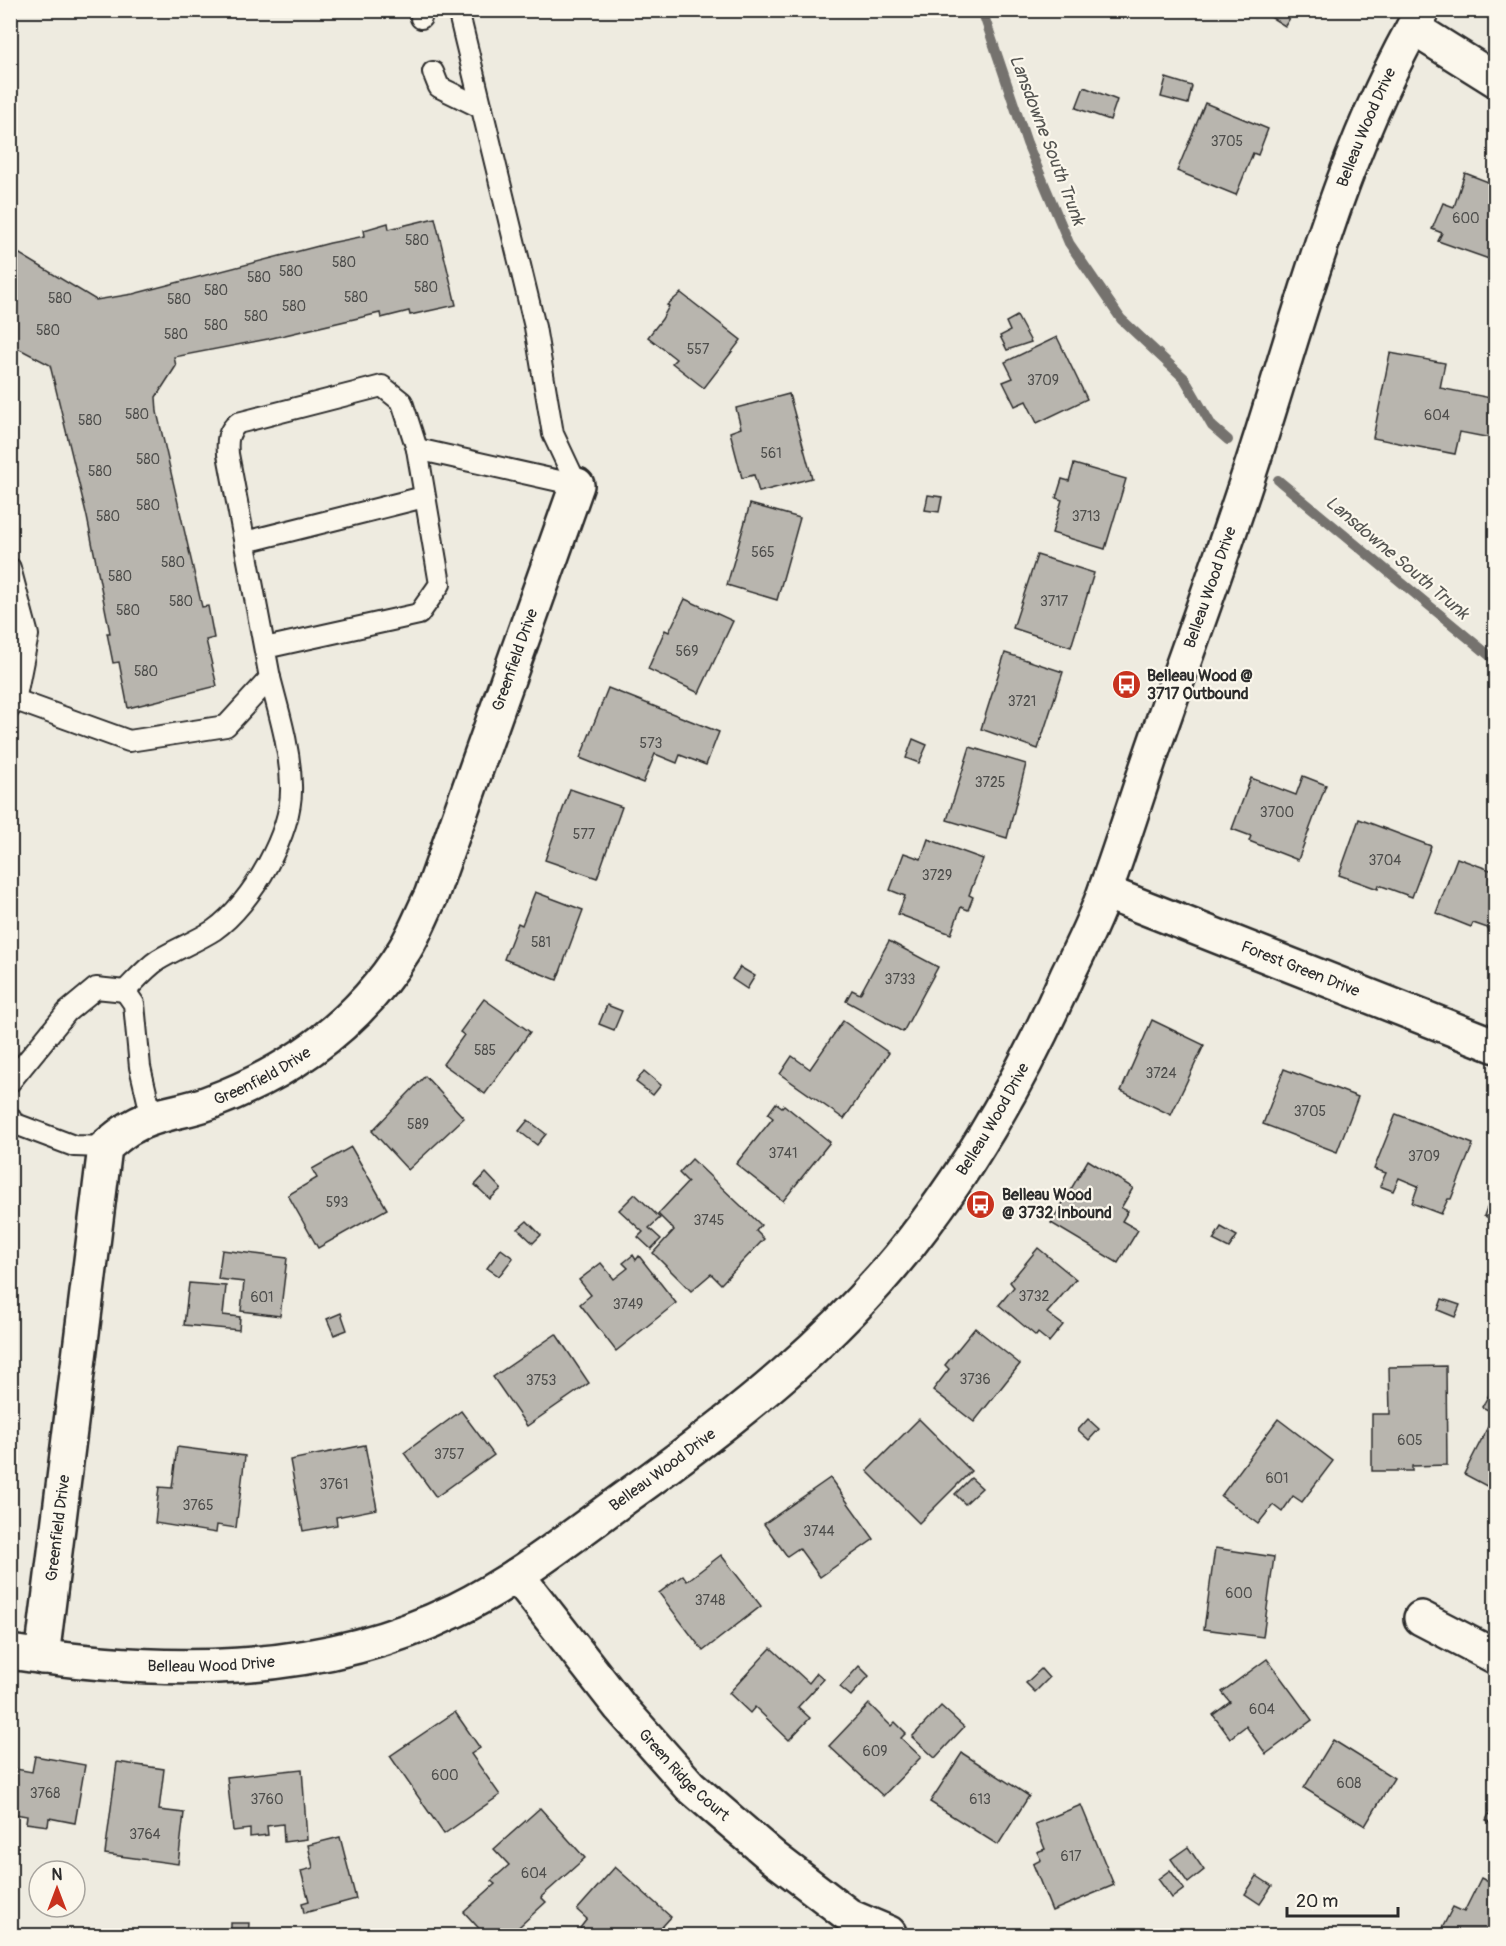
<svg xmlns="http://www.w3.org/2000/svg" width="1506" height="1946" viewBox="0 0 1506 1946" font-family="Pangolin,sans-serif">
  <rect width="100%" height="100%" fill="#eeebe0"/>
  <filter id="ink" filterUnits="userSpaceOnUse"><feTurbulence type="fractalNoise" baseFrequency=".0167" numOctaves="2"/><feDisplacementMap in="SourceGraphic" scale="12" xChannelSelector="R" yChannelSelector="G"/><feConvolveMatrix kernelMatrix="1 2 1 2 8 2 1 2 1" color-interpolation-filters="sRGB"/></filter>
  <g filter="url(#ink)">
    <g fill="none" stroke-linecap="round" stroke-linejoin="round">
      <g stroke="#74726e" stroke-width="10">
        <polyline points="982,10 1027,143 1069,243 1121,319 1184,378 1212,426 1228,440"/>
        <polyline points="1278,480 1496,661"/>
      </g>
    </g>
    <g fill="#b8b5ae" stroke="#2b2b2b" stroke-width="1.5">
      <polygon points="1259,10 1295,10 1285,26"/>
      <polygon points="1166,78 1192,86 1188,104 1161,97"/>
      <polygon points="1084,87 1117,100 1110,120 1076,108"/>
      <polygon points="1205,103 1268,129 1258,155 1253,153 1236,195 1177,171"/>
      <polygon points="1465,173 1496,185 1496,248 1493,247 1489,259 1438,241 1442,233 1432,229 1443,203 1454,207"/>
      <polygon points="435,218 456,305 410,315 409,311 381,318 380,313 268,339 174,357 176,366 156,397 157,412 202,607 208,606 214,638 206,640 217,686 128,708 119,662 113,663 107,633 110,633 87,517 50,365 10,344 10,248 96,300 133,294 330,243 365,236 364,230 388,223 389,229"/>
      <polygon points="681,293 741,340 704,388 672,363 676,359 648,337 662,319 669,306 667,305"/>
      <polygon points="1017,316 1031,342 1007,350 1000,336 1010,331 1006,322"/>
      <polygon points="1057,337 1087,399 1037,423 1026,401 1015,406 1003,382 1013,378 1005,362"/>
      <polygon points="1390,353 1445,363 1440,388 1496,399 1496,439 1460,432 1455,454 1373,438"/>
      <polygon points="789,394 812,478 759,492 754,475 742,478 730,432 741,428 736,408"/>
      <polygon points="1074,464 1126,479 1105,549 1052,533 1062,500 1056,498 1062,479 1069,481"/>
      <polygon points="928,495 942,497 939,512 925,510"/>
      <polygon points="750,504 800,518 777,600 727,585"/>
      <polygon points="1037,555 1094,573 1071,647 1013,628"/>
      <polygon points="685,599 733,621 699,693 648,669 665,630 669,632"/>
      <polygon points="1005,653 1063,672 1038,749 981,729"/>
      <polygon points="608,688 719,732 706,765 680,755 677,763 655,754 643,783 580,758"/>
      <polygon points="913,739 927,745 919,763 906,758"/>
      <polygon points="970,747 1026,764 1007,838 947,820"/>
      <polygon points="1303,776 1326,785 1298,860 1249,841 1251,836 1232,829 1251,778 1296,795"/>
      <polygon points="570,789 622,807 597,878 545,860"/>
      <polygon points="1359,819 1431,846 1412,897 1379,885 1378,889 1339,875"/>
      <polygon points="928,839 983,859 969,895 973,897 968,910 961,907 951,934 898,914 905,896 890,890 904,853 921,859"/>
      <polygon points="1457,858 1496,872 1496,931 1473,923 1471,927 1436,913"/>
      <polygon points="535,892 583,910 557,980 504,959 518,923 522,925"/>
      <polygon points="889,941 938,967 903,1032 846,1001 852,990 860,994"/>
      <polygon points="740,967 755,976 747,989 732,979"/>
      <polygon points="484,999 530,1032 485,1094 443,1064 464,1035 460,1032"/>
      <polygon points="607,1005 622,1011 614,1030 599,1024"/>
      <polygon points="1152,1020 1204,1045 1171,1115 1121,1091"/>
      <polygon points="843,1021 889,1053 844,1119 780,1074 792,1056 810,1069"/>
      <polygon points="1284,1069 1358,1097 1337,1152 1263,1124"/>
      <polygon points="644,1071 661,1085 653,1095 636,1082"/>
      <polygon points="425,1076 464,1118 408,1170 372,1131"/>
      <polygon points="776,1103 782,1107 784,1105 830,1142 783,1201 736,1164 773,1118 768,1114"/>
      <polygon points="1396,1114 1473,1144 1451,1199 1448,1199 1441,1214 1412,1203 1418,1186 1399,1178 1393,1191 1380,1186 1386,1173 1374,1169"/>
      <polygon points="528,1120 546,1134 537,1145 519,1131"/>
      <polygon points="351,1147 387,1209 318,1248 288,1195 317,1178 312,1169"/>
      <polygon points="692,1159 761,1225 756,1231 764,1239 721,1284 711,1274 691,1291 653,1253 674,1230 658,1214 688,1182 679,1173"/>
      <polygon points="1088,1160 1133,1188 1121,1208 1128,1211 1122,1221 1138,1230 1118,1263 1051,1223"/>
      <polygon points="486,1173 501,1189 490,1199 475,1185"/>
      <polygon points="1496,1182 1496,1220 1484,1216"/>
      <polygon points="635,1194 660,1218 649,1228 661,1239 651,1249 638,1237 643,1232 619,1210"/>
      <polygon points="527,1221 541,1235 533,1243 518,1229"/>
      <polygon points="1221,1227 1237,1236 1229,1248 1213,1240"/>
      <polygon points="1038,1248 1076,1279 1047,1313 1063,1325 1049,1342 1038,1333 1036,1336 999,1305 1014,1287 1010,1282"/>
      <polygon points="501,1249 513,1258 499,1276 487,1268"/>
      <polygon points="222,1250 287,1258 280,1316 241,1311 244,1282 218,1279"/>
      <polygon points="633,1255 636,1260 639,1256 676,1303 616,1351 580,1304 591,1295 579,1280 601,1263 614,1279 628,1268 623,1263"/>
      <polygon points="189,1283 226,1286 223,1315 240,1317 239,1330 184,1325"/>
      <polygon points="1442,1299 1460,1305 1455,1317 1438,1310"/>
      <polygon points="341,1313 347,1330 334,1335 327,1319"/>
      <polygon points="975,1328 1020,1364 974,1422 933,1390 949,1369 945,1365"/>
      <polygon points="556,1334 589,1383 527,1426 493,1377"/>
      <polygon points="1446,1366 1447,1465 1412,1466 1412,1471 1372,1471 1372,1414 1390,1414 1389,1367"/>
      <polygon points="1490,1393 1496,1396 1494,1413 1482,1407"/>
      <polygon points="461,1411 494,1455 436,1497 404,1453"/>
      <polygon points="1495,1413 1496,1413 1496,1491 1464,1474"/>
      <polygon points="919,1419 971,1471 919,1523 867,1471"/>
      <polygon points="1088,1419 1099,1429 1089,1440 1078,1430"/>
      <polygon points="1278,1419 1333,1461 1302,1502 1293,1496 1282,1512 1273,1505 1258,1524 1221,1496"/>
      <polygon points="365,1445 377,1509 336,1517 337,1525 303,1531 290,1460"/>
      <polygon points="177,1447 245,1456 236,1528 217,1525 216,1533 155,1523 159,1487 172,1488"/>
      <polygon points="830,1478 874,1539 820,1577 799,1548 787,1556 764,1524"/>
      <polygon points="971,1478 982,1488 965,1504 955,1494"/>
      <polygon points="1215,1548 1274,1557 1263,1637 1204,1629"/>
      <polygon points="721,1555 761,1606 703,1651 659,1593 683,1575 687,1581"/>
      <polygon points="771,1648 809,1683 817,1673 824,1679 798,1707 810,1718 789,1740 755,1707 750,1713 729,1693"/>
      <polygon points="1267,1659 1312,1720 1266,1754 1246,1726 1230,1738 1213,1715 1230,1702 1222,1692"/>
      <polygon points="859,1666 869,1676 851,1696 840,1687"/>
      <polygon points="1041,1669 1049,1678 1035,1692 1026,1683"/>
      <polygon points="869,1704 891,1726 895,1722 906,1733 901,1738 921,1757 883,1796 829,1746"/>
      <polygon points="941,1706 964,1727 935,1758 912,1737"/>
      <polygon points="455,1712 480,1748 471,1754 500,1795 444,1834 390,1756"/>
      <polygon points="1333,1740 1394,1778 1365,1826 1304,1788"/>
      <polygon points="962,1753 1029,1796 998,1845 930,1802"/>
      <polygon points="35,1756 85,1765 75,1823 49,1818 48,1826 26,1823 27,1816 10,1813 10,1768 32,1772"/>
      <polygon points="117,1762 164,1769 159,1810 184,1813 178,1864 105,1854"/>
      <polygon points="302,1769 307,1839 284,1842 283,1824 267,1826 268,1835 250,1837 250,1829 233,1831 227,1777"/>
      <polygon points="1496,1801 1496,1825 1486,1820"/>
      <polygon points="1081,1805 1114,1885 1052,1911 1033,1864 1041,1860 1037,1852 1045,1849 1035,1824"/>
      <polygon points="540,1808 585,1858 541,1897 546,1902 509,1936 486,1936 464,1912 495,1884 491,1881 509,1865 494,1849"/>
      <polygon points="340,1837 356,1899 304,1913 302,1903 309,1901 301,1871 313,1868 308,1845"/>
      <polygon points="1188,1847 1204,1870 1188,1883 1171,1859"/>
      <polygon points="615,1867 671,1917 654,1936 588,1936 580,1928 587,1919 577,1910"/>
      <polygon points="1170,1870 1184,1889 1172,1898 1158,1879"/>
      <polygon points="1257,1876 1272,1886 1260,1904 1245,1894"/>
      <polygon points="1481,1878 1496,1886 1496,1936 1438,1936 1453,1907 1464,1912"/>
      <polygon points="231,1923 249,1923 248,1936 231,1936"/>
    </g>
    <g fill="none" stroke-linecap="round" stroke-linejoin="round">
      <defs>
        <g id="lane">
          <polyline points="458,10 535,327 553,434 577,485"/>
          <polyline points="421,18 422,10"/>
          <polyline points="433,72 439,87 482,108"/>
          <polyline points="417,449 577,485"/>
          <polyline points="245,542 424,497"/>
          <polyline points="10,568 28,635 15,701 10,708"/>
          <path d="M10,698l119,43 97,-15 44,-48 -42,-224c-1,-13 -1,-22 10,-31l144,-37 20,16 15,47 23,135 -21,30 -154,34"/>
          <polyline points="10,1082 67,1012 96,988 125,991"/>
          <polyline points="10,1117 13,1123 74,1146 105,1147"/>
          <path d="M152,1118l-12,-51 -6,-63 -9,-13c10,-10 21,-23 33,-31 18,-11 39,-19 56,-30 38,-27 79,-98 77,-145 -1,-37 -12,-72 -21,-107"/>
        </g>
        <g id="street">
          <polyline points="1413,28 1496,80"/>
          <path id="s1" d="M1105,892l391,154"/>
          <path id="s2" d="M517,1575l103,132 70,79 84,72 77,59 38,16"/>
          <polyline points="1421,1618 1496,1657"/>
          <path id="s3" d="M10,1652c150,23 307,26 446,-42 61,-30 115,-73 170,-113 110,-79 217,-162 299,-273 58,-77 103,-160 142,-248 14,-29 29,-58 39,-88 19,-52 35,-106 54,-159 33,-94 68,-188 98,-283 47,-147 86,-301 165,-436"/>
          <path id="s4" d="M42,1657l63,-510c9,-7 18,-16 29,-21 23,-13 50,-14 74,-23 81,-30 151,-79 197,-154 10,-16 17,-35 26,-53l146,-411"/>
        </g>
      </defs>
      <use href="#lane" stroke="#2b2b2b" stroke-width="24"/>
      <use href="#street" stroke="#2b2b2b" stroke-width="38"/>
      <use href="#lane" stroke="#fbf7ec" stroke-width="20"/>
      <use href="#street" stroke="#fbf7ec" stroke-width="33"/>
    </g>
  </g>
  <defs>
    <symbol id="bus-disc" viewBox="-11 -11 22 22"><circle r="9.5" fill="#c8321e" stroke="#fbf7ec"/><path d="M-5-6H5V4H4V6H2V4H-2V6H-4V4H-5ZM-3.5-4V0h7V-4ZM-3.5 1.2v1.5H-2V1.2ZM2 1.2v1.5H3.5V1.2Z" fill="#fff"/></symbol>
  </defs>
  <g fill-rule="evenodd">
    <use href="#bus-disc" x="1110" y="668" width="33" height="33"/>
    <use href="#bus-disc" x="964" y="1188" width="33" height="33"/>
  </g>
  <g text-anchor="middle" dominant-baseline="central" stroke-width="4.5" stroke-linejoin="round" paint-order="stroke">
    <g font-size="14" fill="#4e4e4c">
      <text x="1227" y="141">3705</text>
      <text x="1466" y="218">600</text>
      <text x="417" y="240">580</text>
      <text x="344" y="262">580</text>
      <text x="291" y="271">580</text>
      <text x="259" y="277">580</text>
      <text x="426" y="287">580</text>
      <text x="216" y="290">580</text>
      <text x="356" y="297">580</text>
      <text x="60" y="298">580</text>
      <text x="179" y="299">580</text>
      <text x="294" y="306">580</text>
      <text x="256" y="316">580</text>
      <text x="216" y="325">580</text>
      <text x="48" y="330">580</text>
      <text x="176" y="334">580</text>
      <text x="698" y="349">557</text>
      <text x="1043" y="380">3709</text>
      <text x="137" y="414">580</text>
      <text x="1437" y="415">604</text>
      <text x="90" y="420">580</text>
      <text x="771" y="453">561</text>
      <text x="148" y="459">580</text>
      <text x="100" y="471">580</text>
      <text x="148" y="505">580</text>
      <text x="108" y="516">580</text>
      <text x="1086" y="516">3713</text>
      <text x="763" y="552">565</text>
      <text x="173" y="562">580</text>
      <text x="120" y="576">580</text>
      <text x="181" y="601">580</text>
      <text x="1054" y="601">3717</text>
      <text x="128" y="610">580</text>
      <text x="687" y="651">569</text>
      <text x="146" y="671">580</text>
      <text x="1022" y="701">3721</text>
      <text x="651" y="743">573</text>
      <text x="990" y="782">3725</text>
      <text x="1277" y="812">3700</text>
      <text x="584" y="834">577</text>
      <text x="1385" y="860">3704</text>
      <text x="937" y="875">3729</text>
      <text x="541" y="942">581</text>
      <text x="900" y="979">3733</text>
      <text x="485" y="1050">585</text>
      <text x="1161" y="1073">3724</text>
      <text x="1310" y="1111">3705</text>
      <text x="418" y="1124">589</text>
      <text x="783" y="1153">3741</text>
      <text x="1424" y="1156">3709</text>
      <text x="337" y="1202">593</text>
      <text x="709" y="1220">3745</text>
      <text x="1034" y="1296">3732</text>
      <text x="262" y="1297">601</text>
      <text x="628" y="1304">3749</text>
      <text x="975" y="1379">3736</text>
      <text x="541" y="1380">3753</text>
      <text x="1410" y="1440">605</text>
      <text x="449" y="1454">3757</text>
      <text x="1277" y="1478">601</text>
      <text x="334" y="1484">3761</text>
      <text x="198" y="1505">3765</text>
      <text x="819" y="1531">3744</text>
      <text x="1239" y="1593">600</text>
      <text x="710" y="1600">3748</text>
      <text x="1262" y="1709">604</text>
      <text x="875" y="1751">609</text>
      <text x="445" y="1775">600</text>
      <text x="1349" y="1783">608</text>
      <text x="45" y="1793">3768</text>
      <text x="267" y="1799">3760</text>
      <text x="980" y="1799">613</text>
      <text x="145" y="1834">3764</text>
      <text x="1071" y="1856">617</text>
      <text x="534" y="1873">604</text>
    </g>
    <g font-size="16" fill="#2b2b2b" stroke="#fbf7ec">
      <text stroke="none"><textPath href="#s3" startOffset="2253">Belleau Wood Drive</textPath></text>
      <text stroke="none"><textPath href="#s3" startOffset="1767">Belleau Wood Drive</textPath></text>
      <text stroke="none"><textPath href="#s4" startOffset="1192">Greenfield Drive</textPath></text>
      <text stroke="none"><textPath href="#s1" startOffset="210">Forest Green Drive</textPath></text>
      <text stroke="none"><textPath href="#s4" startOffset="688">Greenfield Drive</textPath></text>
      <text stroke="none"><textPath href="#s3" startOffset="1191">Belleau Wood Drive</textPath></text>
      <text stroke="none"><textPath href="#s3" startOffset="705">Belleau Wood Drive</textPath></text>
      <text stroke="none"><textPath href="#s4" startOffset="130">Greenfield Drive</textPath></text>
      <text stroke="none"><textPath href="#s3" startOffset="202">Belleau Wood Drive</textPath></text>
      <text stroke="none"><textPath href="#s2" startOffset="261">Green Ridge Court</textPath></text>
    </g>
    <g font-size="16" font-weight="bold" fill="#2b2b2b" stroke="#fbf7ec" text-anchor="start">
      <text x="1147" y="676">Belleau Wood @<tspan x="1147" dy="18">3717 Outbound</tspan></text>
      <text x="1002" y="1195">Belleau Wood<tspan x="1002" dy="18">@ 3732 Inbound</tspan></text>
    </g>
    <g font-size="18" font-style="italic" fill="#555552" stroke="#fbf7ec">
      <text transform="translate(1047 140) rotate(69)">Lansdowne South Trunk</text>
      <text transform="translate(1397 558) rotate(40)">Lansdowne South Trunk</text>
    </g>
  </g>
  <rect width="1506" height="1946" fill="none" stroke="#fbf7ec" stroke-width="36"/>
  <rect x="18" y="18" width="1470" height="1910" fill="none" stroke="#2b2b2b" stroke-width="2" filter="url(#ink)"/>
  <g transform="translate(57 1889)"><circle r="28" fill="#fbf7ec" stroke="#a8a59f" stroke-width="1.5"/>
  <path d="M0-4.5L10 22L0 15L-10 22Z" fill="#c8321e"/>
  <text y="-9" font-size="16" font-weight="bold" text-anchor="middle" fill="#2b2b2b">N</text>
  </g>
  <path d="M1287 1907v9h111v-9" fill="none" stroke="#2b2b2b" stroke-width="3"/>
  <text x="1296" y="1907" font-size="18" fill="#2b2b2b" stroke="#fbf7ec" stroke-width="4.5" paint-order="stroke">20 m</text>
</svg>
